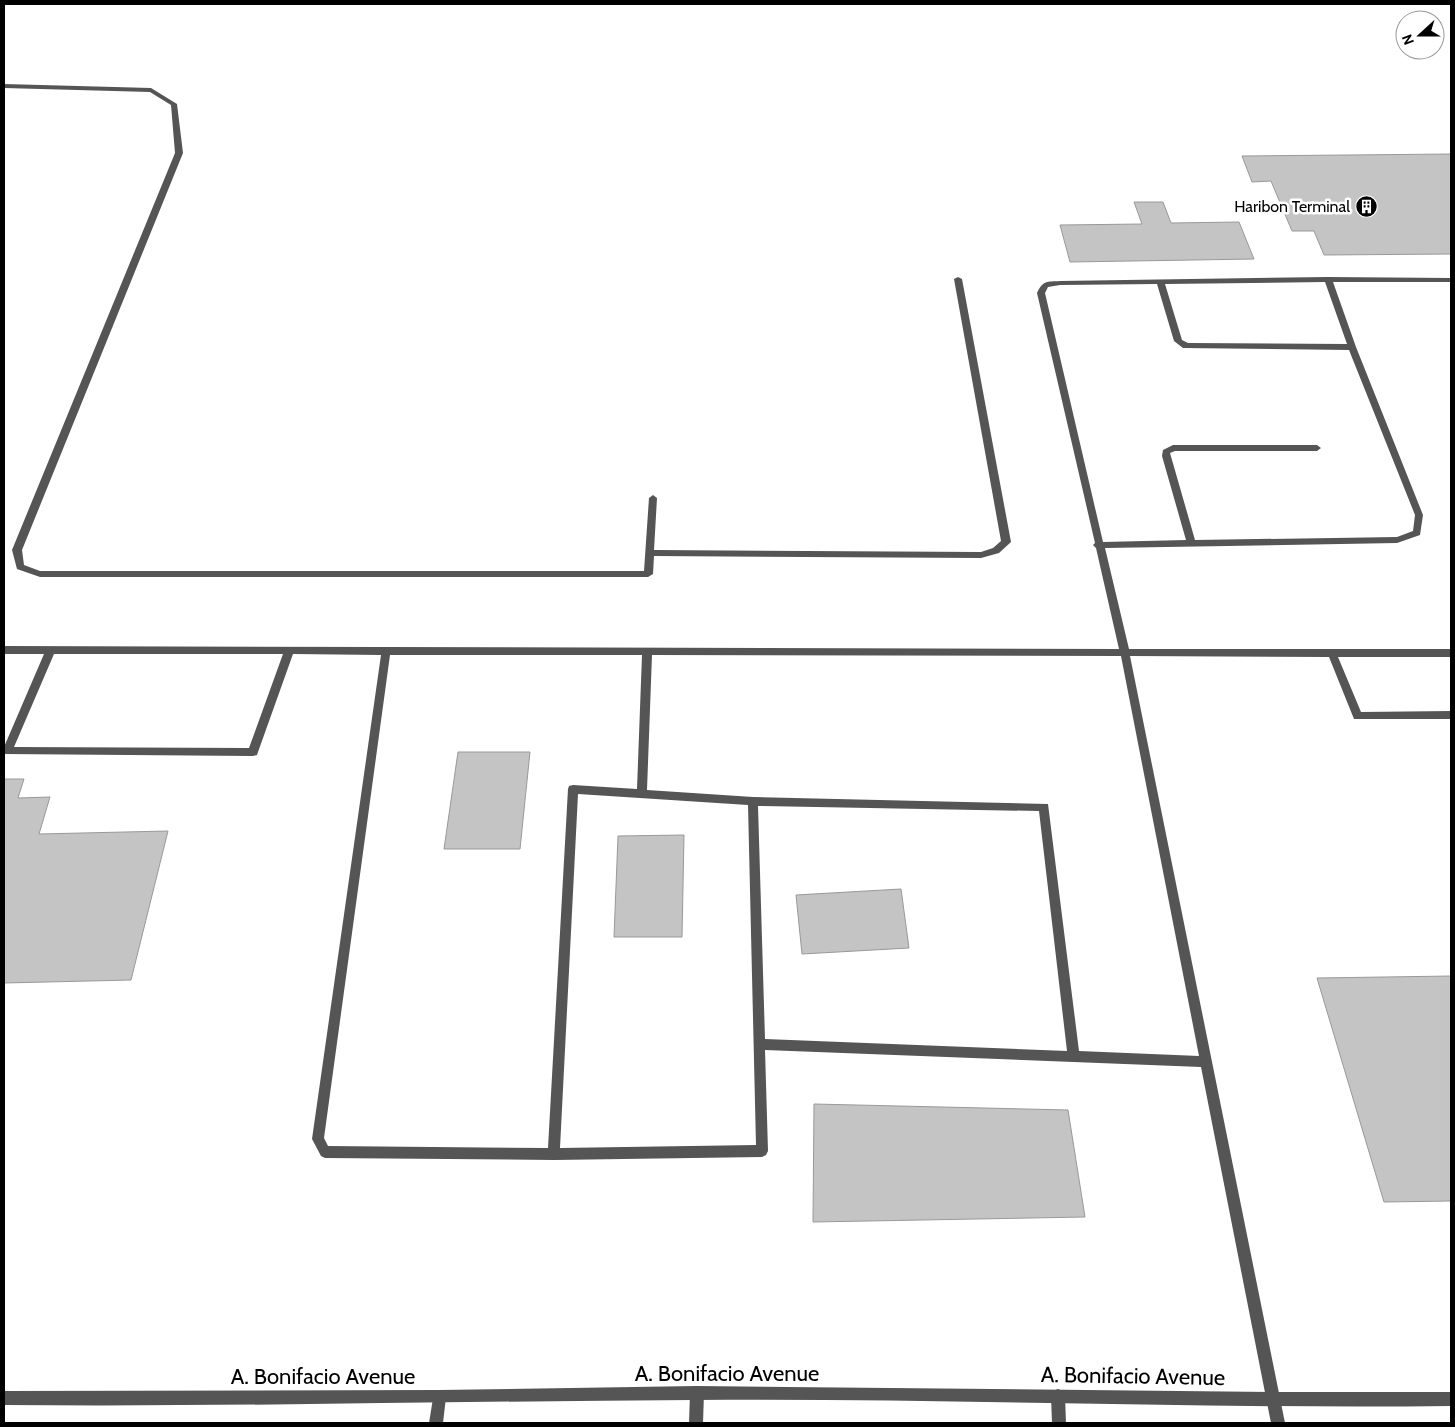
<svg xmlns="http://www.w3.org/2000/svg" width="1455" height="1427" viewBox="0 0 1455 1427" font-family="Cabin,sans-serif">
  <rect width="100%" height="100%" fill="#fff"/>
  <g fill="#c4c4c4" stroke="#999">
    <polygon points="1451,154 1451,254 1324,255 1314,231 1292,231 1271,181 1252,182 1242,156"/>
    <polygon points="1134,202 1163,202 1171,223 1239,222 1254,259 1070,262 1060,225 1142,224"/>
    <polygon points="458,752 530,752 520,849 444,849"/>
    <polygon points="4,779 24,779 18,798 50,797 39,834 168,831 131,980 4,983"/>
    <polygon points="684,835 682,937 614,937 618,836"/>
    <polygon points="901,889 909,948 802,954 796,895"/>
    <polygon points="1451,976 1451,1201 1384,1202 1317,978"/>
    <polygon points="814,1104 1068,1110 1085,1217 813,1222"/>
  </g>
  <g fill="none" stroke-linecap="round" stroke-linejoin="round">
    <g fill="#555" fill-rule="evenodd">
      <polygon points="4,84 151,88 177,104 183,153 22,550 24,565 40,571 644,571 649,498 653,495 657,498 654,550 981,552 993,548 1001,541 954,279 958,277 962,279 1011,542 999,553 981,558 654,556 653,574 648,577 40,577 17,569 12,550 175,153 171,105 150,92 4,88"/>
      <path d="M1328,277l123,1v4h-118l23,65 67,168 -3,20 -23,8 -292,5 24,101h322v8h-113l23,55 90,-1v8h-97l-25,-62 -199,-1 155,767h-14l-70,-356 -436,-17 3,101 -2,4 -4,2 -208,3 -229,-2 -4,-2 -9,-17 69,-484 -88,-1 -35,98 -1,3 -4,1 -249,-2v-7l40,-93h-40v-8l1115,3 -23,-101 -3,-3 2,-2 -58,-250c6,-13 10,-11 23,-12zM1325,282l22,62 -159,-1 -6,-3 -17,-56zM1157,284l17,57 9,7 166,2 66,165 -2,16 -16,6 -202,3 -25,-87 5,-2h142l4,-3 -4,-3h-144l-10,5 -1,6 24,84 -83,2 -58,-249 3,-6 12,-2zM54,654h229l-34,94 -235,-1zM390,655h252l-5,134 -64,-4 -4,1 -1,3 -20,359 -220,-2 -4,-8zM652,655l469,1 78,400 -120,-5 -31,-247 -295,-7 -106,-7zM578,794l170,11 8,340 -196,3zM758,806l281,5 28,240 -302,-12z"/>
      <polygon points="697,1386 702,1388 704,1393 703,1423 689,1423 690,1393 692,1388"/>
      <polygon points="1058,1389 1063,1391 1065,1396 1066,1423 1052,1423 1051,1396 1053,1391"/>
      <polygon points="439,1390 444,1392 446,1397 443,1423 429,1423 434,1392"/>
    </g>
    <path fill="#555" fill-rule="evenodd" d="M697,1386l577,6h177v14c-252,3 -504,-8 -756,-6 -231,1 -461,7 -691,5v-14l435,-1z"/>
  </g>
  <defs>
    <symbol id="building-disc" viewBox="-11 -11 22 22"><circle r="9.5" fill="#000" stroke="#fff"/><path d="M-4-6H4V6H1V3H-1V6H-4ZM-2.5-4.3h1.7v1.8h-1.7ZM.8-4.3h1.7v1.8H.8ZM-2.5-1h1.7V.8h-1.7ZM.8-1h1.7V.8H.8Z" fill="#fff"/></symbol>
  </defs>
  <g fill-rule="evenodd">
    <use href="#building-disc" x="1354" y="194" width="25" height="25"/>
  </g>
  <g text-anchor="middle" dominant-baseline="central" stroke-width="5" stroke-linejoin="round" paint-order="stroke">
    <g font-size="16" fill="#000" stroke="#fff" text-anchor="end">
      <text x="1350" y="206">Haribon Terminal</text>
    </g>
    <g font-size="22" fill="#000" stroke="#fff">
      <text x="727" y="1373">A. Bonifacio Avenue</text>
      <text x="323" y="1376">A. Bonifacio Avenue</text>
      <text transform="translate(1133 1376) rotate(1)">A. Bonifacio Avenue</text>
    </g>
  </g>
  <rect width="1455" height="1427" fill="none" stroke="#000000" stroke-width="10"/>
  <g transform="translate(1420 35) rotate(249)"><circle r="24" fill="#ffffff" stroke="#999999"/>
  <path d="M0-4L9 19L0 12L-9 19Z" fill="#000000"/>
  <text y="-8" font-size="14" font-weight="bold" text-anchor="middle" fill="#000000">N</text>
  </g>
</svg>
